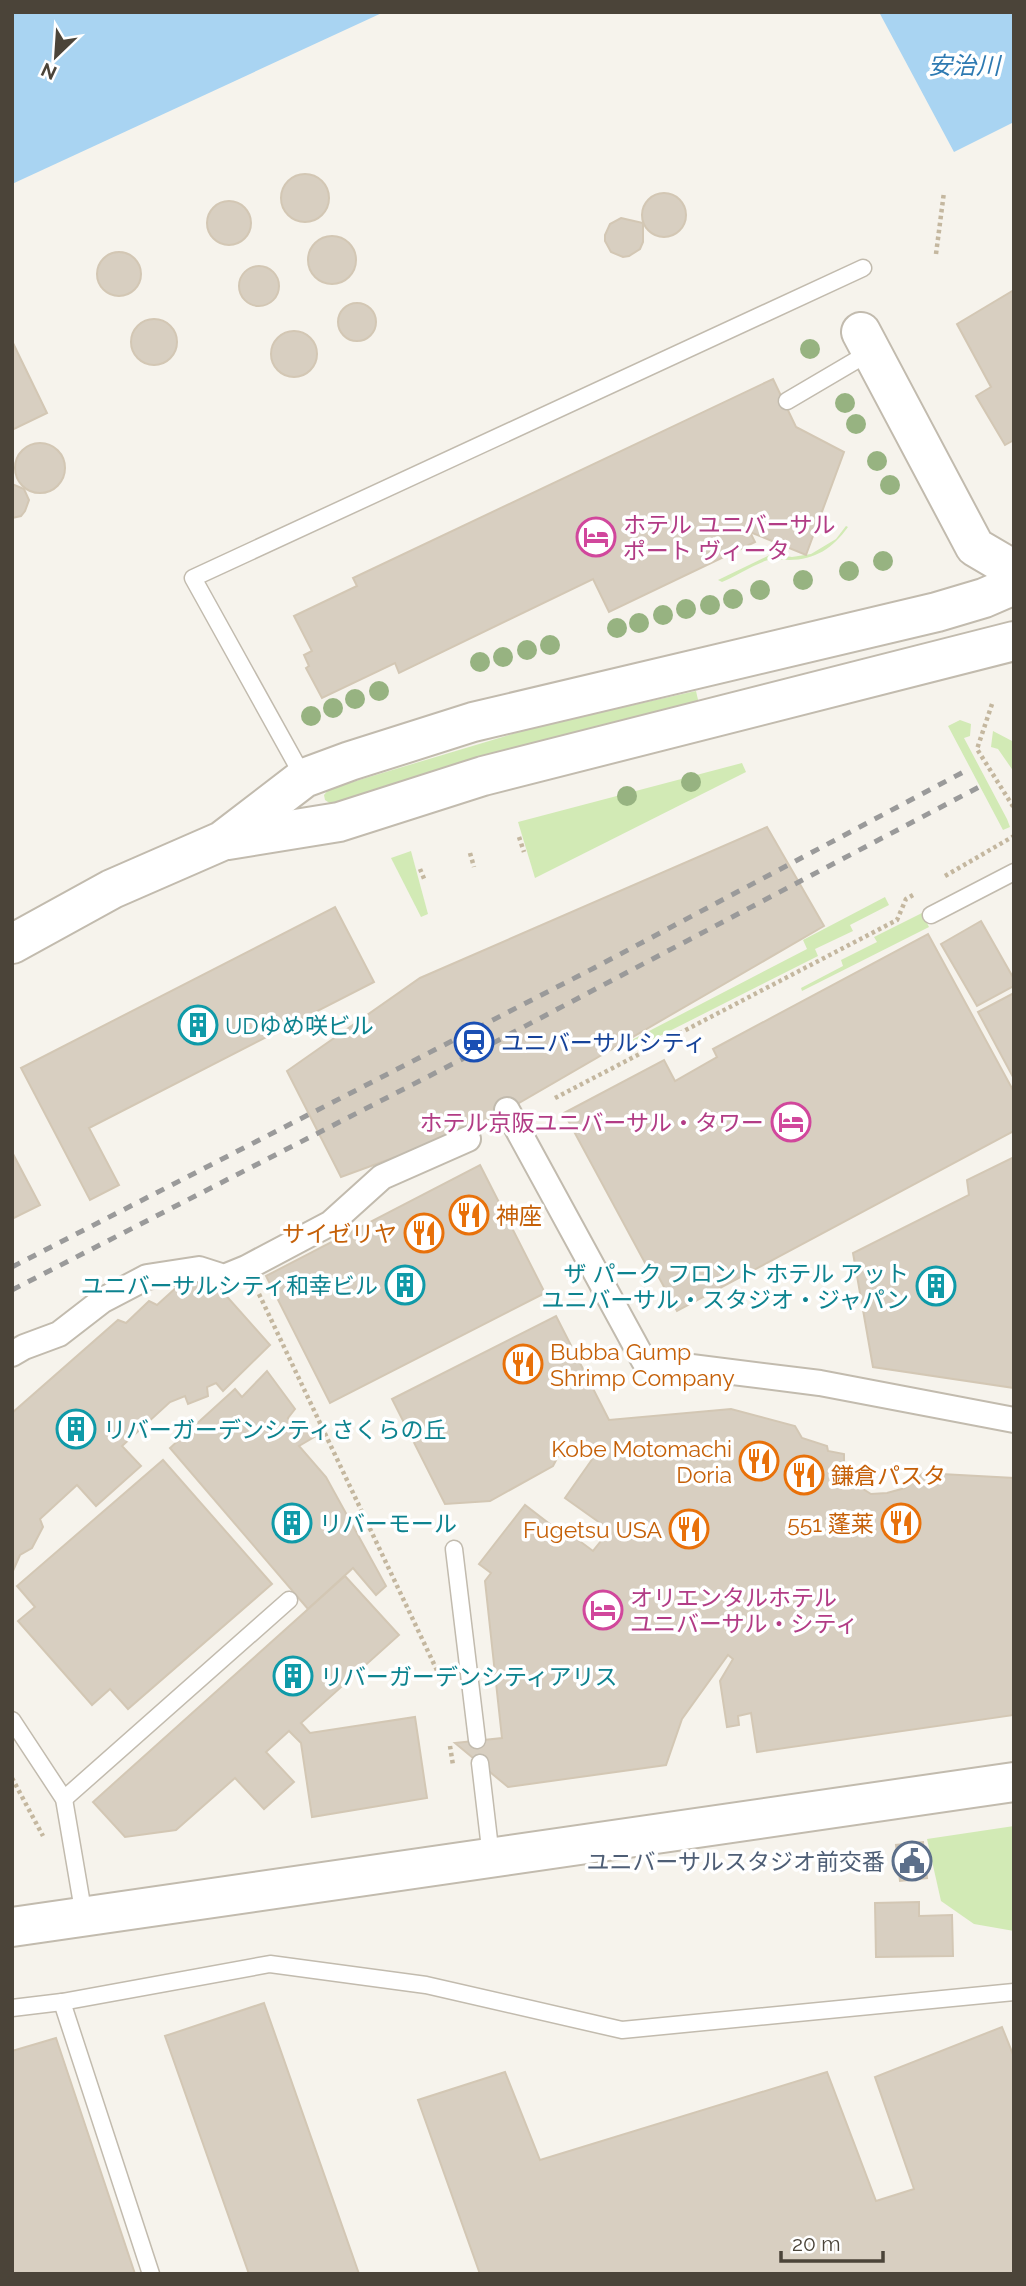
<svg xmlns="http://www.w3.org/2000/svg" width="1026" height="2286" viewBox="0 0 1026 2286" font-family="Raleway,'Noto Sans JP',sans-serif">
  <rect width="100%" height="100%" fill="#f6f3ec"/>
  <g fill="#d2eab5">
    <path d="M846,526l2,1c-15,21 -33,33 -59,33 -6,0 -12,-2 -17,-1 -12,2 -38,18 -50,23l-4,-2 54,-26 20,3 19,-3 25,-15z"/>
    <polygon points="696,691 699,704 331,804 325,800 324,795 329,789 539,726"/>
    <polygon points="960,720 971,724 970,736 964,738 1007,819 1010,827 1003,830 948,726"/>
    <polygon points="993,731 1014,742 1014,772 998,749 991,747"/>
    <polygon points="742,763 746,772 535,878 518,822"/>
    <polygon points="411,851 428,914 421,917 391,858"/>
    <polygon points="885,897 889,905 850,925 853,931 815,949 818,956 630,1051 626,1043 807,949 803,940"/>
    <polygon points="922,913 929,927 802,991 801,988 843,966 841,960 877,942 874,937"/>
    <polygon points="1014,1826 1014,1931 974,1924 941,1901 927,1839"/>
  </g>
  <g fill="#a9d4f2">
    <polygon points="12,12 384,12 12,184"/>
    <polygon points="879,12 1014,12 1014,122 954,152"/>
  </g>
  <g fill="#d8cfc1" stroke="#d3c7b4" stroke-width="2">
    <circle cx="305" cy="198" r="24"/>
    <circle cx="664" cy="215" r="22"/>
    <circle cx="229" cy="223" r="22"/>
    <polygon points="621,218 643,223 643,242 640,249 629,256 623,257 611,252 605,241 605,235 610,224"/>
    <circle cx="332" cy="260" r="24"/>
    <circle cx="119" cy="274" r="22"/>
    <circle cx="259" cy="286" r="20"/>
    <polygon points="1014,290 1014,440 1005,445 976,396 991,387 957,324"/>
    <circle cx="357" cy="322" r="19"/>
    <circle cx="154" cy="342" r="23"/>
    <circle cx="294" cy="354" r="23"/>
    <polygon points="12,341 47,413 12,430"/>
    <polygon points="773,379 796,427 844,452 806,555 750,532 755,542 609,612 593,579 399,673 395,663 322,698 306,668 309,666 304,655 312,651 294,616 357,586 353,578"/>
    <circle cx="40" cy="468" r="25"/>
    <polygon points="12,484 24,489 29,500 25,511 21,516 12,518"/>
    <polygon points="767,827 824,926 507,1110 464,1132 341,1177 287,1071 420,978"/>
    <polygon points="335,907 374,982 89,1128 119,1185 90,1200 21,1068"/>
    <polygon points="981,921 1014,979 1014,986 977,1006 941,944"/>
    <polygon points="928,934 1014,1092 1014,1131 677,1311 656,1272 651,1274 564,1113 664,1060 675,1081 717,1057 713,1049"/>
    <polygon points="1014,993 1014,1077 1013,1077 978,1012"/>
    <polygon points="12,1152 40,1205 12,1219"/>
    <polygon points="1014,1157 1014,1388 873,1367 853,1253 969,1195 967,1180"/>
    <polygon points="480,1165 545,1293 330,1403 266,1276"/>
    <polygon points="206,1273 270,1345 223,1391 216,1383 207,1387 208,1396 188,1404 185,1396 170,1402 122,1446 141,1466 96,1506 77,1485 40,1519 43,1527 32,1548 20,1555 12,1573 12,1413 118,1320 126,1323 149,1301 157,1305 178,1286 186,1290"/>
    <polygon points="556,1316 609,1420 731,1409 795,1426 802,1438 827,1446 828,1451 844,1454 844,1477 871,1494 887,1493 905,1488 923,1473 1014,1478 1014,1715 757,1752 751,1713 738,1716 739,1725 727,1727 720,1681 733,1659 728,1655 682,1719 666,1765 508,1787 455,1743 502,1738 485,1581 491,1573 479,1564 525,1505 564,1535 566,1531 593,1551 610,1530 565,1498 598,1451 565,1443 553,1466 490,1501 445,1504 392,1399"/>
    <polygon points="267,1371 295,1409 288,1418 292,1425 303,1419 316,1436 299,1446 326,1477 386,1586 376,1595 353,1568 308,1609 170,1448 235,1389 242,1397"/>
    <polygon points="163,1460 272,1584 128,1709 110,1689 92,1705 18,1621 35,1607 17,1586"/>
    <polygon points="345,1576 399,1635 301,1723 310,1733 415,1717 427,1798 312,1817 301,1743 289,1731 266,1752 294,1782 264,1809 235,1778 176,1830 125,1837 93,1802"/>
    <polygon points="923,1842 927,1878 900,1881 896,1845"/>
    <polygon points="919,1902 919,1916 952,1915 953,1956 876,1957 875,1903"/>
    <polygon points="264,2003 359,2274 249,2274 165,2036"/>
    <polygon points="1002,2027 1014,2057 1014,2274 480,2274 418,2100 505,2072 540,2160 827,2072 876,2201 914,2189 875,2077"/>
    <polygon points="56,2038 135,2274 12,2274 12,2051"/>
  </g>
  <g fill="none" stroke-linecap="round" stroke-linejoin="round">
    <defs>
      <g id="service">
        <polyline points="787,401 872,351"/>
        <polyline points="304,778 193,578 863,268"/>
        <polyline points="931,915 1014,872"/>
        <polyline points="454,1549 477,1740"/>
        <polyline points="12,1720 64,1799 84,1916"/>
        <polyline points="480,1763 491,1857"/>
        <polyline points="64,1799 289,1600"/>
        <polyline points="62,2002 151,2274"/>
        <polyline points="12,2008 62,2002 270,1964 426,1985 622,2030 1014,1992"/>
      </g>
      <g id="pedestrian">
        <polyline points="507,1110 644,1361 820,1383 1014,1420"/>
        <polyline points="12,1354 24,1347 59,1334 103,1300 147,1277 199,1269 224,1277 246,1268 331,1223 382,1177 468,1139"/>
      </g>
      <g id="tertiary">
        <polyline points="861,332 975,547 1014,570"/>
        <polyline points="228,840 339,822 483,776 1014,641"/>
        <polyline points="12,944 112,889 222,841 304,778 350,761 473,722 937,612 984,598 1014,585"/>
        <polyline points="12,1927 1014,1782"/>
      </g>
    </defs>
    <use href="#service" stroke="#c2bbae" stroke-width="19"/>
    <use href="#pedestrian" stroke="#c2bbae" stroke-width="28"/>
    <use href="#tertiary" stroke="#c2bbae" stroke-width="42"/>
    <g stroke="#c4b79f" stroke-width="4.5" stroke-dasharray="3.5 3.5" stroke-linecap="butt">
      <polyline points="936,254 944,192"/>
      <polyline points="992,704 977,749 1014,808"/>
      <polyline points="519,837 524,852"/>
      <polyline points="470,853 474,867"/>
      <polyline points="420,869 425,881"/>
      <polyline points="945,876 1014,836"/>
      <polyline points="555,1098 897,920 906,899 913,895"/>
      <polyline points="259,1294 442,1681"/>
      <polyline points="450,1746 453,1765"/>
      <polyline points="12,1778 43,1836"/>
    </g>
    <use href="#service" stroke="#fff" stroke-width="16"/>
    <use href="#pedestrian" stroke="#fff" stroke-width="24"/>
    <use href="#tertiary" stroke="#fff" stroke-width="38"/>
    <g stroke="#9a9a9a" stroke-width="5" stroke-dasharray="9 9" stroke-linecap="butt">
      <polyline points="12,1267 594,968 969,769"/>
      <polyline points="12,1290 476,1052 979,787"/>
    </g>
  </g>
  <g fill="#97b381">
    <circle cx="810" cy="349" r="10"/>
    <circle cx="845" cy="403" r="10"/>
    <circle cx="856" cy="424" r="10"/>
    <circle cx="877" cy="461" r="10"/>
    <circle cx="890" cy="485" r="10"/>
    <circle cx="883" cy="561" r="10"/>
    <circle cx="849" cy="571" r="10"/>
    <circle cx="803" cy="580" r="10"/>
    <circle cx="760" cy="590" r="10"/>
    <circle cx="733" cy="599" r="10"/>
    <circle cx="710" cy="605" r="10"/>
    <circle cx="686" cy="609" r="10"/>
    <circle cx="663" cy="615" r="10"/>
    <circle cx="639" cy="623" r="10"/>
    <circle cx="617" cy="628" r="10"/>
    <circle cx="550" cy="645" r="10"/>
    <circle cx="527" cy="650" r="10"/>
    <circle cx="503" cy="657" r="10"/>
    <circle cx="480" cy="662" r="10"/>
    <circle cx="379" cy="691" r="10"/>
    <circle cx="355" cy="699" r="10"/>
    <circle cx="333" cy="708" r="10"/>
    <circle cx="311" cy="716" r="10"/>
    <circle cx="691" cy="782" r="10"/>
    <circle cx="627" cy="796" r="10"/>
  </g>
  <defs>
    <symbol id="hotel-ring" viewBox="-11 -11 22 22"><circle r="9.5" fill="#fff" stroke="#d1479c" stroke-width="1.5"/><path d="M-6-4.5h1.5V1H6V5H4.5V3h-9V5H-6ZM-4 0a1.8 1.8 0 1 1 3.6 0ZM.5 0V-2.5h3Q6-2.5 6 0Z" fill="#d1479c"/></symbol>
    <symbol id="building-ring" viewBox="-11 -11 22 22"><circle r="9.5" fill="#fff" stroke="#0f9aa8" stroke-width="1.5"/><path d="M-4-6H4V6H1V3H-1V6H-4ZM-2.5-4.3h1.7v1.8h-1.7ZM.8-4.3h1.7v1.8H.8ZM-2.5-1h1.7V.8h-1.7ZM.8-1h1.7V.8H.8Z" fill="#0f9aa8"/></symbol>
    <symbol id="station-ring" viewBox="-11 -11 22 22"><circle r="9.5" fill="#fff" stroke="#1a4fb4" stroke-width="1.5"/><path d="M-3-6H3Q5-6 5-4V2Q5 4 3 4L4.5 6H3L1.5 4h-3L-3 6H-4.5L-3 4Q-5 4-5 2V-4Q-5-6-3-6ZM-3.5-4v3h7v-3ZM-3.5 1v1.5H-2V1ZM2 1v1.5H3.5V1Z" fill="#1a4fb4"/></symbol>
    <symbol id="restaurant-ring" viewBox="-11 -11 22 22"><circle r="9.5" fill="#fff" stroke="#e8710a" stroke-width="1.5"/><path d="M-5-6h1v4h1v-4h1v4h1v-4h1v5L-1.5 .5V6h-2V.5L-5-1ZM5-6V6H3V1.5H1.5Q1.5-4 5-6Z" fill="#e8710a"/></symbol>
    <symbol id="civic-ring" viewBox="-11 -11 22 22"><circle r="9.5" fill="#fff" stroke="#5c6f8a" stroke-width="1.5"/><path d="M-.6-6.5H3V-4.5H.6V-3L4-1V1h2V6H-6V1h2V-1L-.6-3ZM-1.2 2.5V6h2.4V2.5Z" fill="#5c6f8a"/></symbol>
  </defs>
  <g fill-rule="evenodd">
    <use href="#hotel-ring" x="574" y="515" width="44" height="44"/>
    <use href="#building-ring" x="176" y="1003" width="44" height="44"/>
    <use href="#station-ring" x="452" y="1020" width="44" height="44"/>
    <use href="#hotel-ring" x="769" y="1100" width="44" height="44"/>
    <use href="#restaurant-ring" x="447" y="1193" width="44" height="44"/>
    <use href="#restaurant-ring" x="402" y="1211" width="44" height="44"/>
    <use href="#building-ring" x="383" y="1263" width="44" height="44"/>
    <use href="#building-ring" x="914" y="1264" width="44" height="44"/>
    <use href="#restaurant-ring" x="501" y="1342" width="44" height="44"/>
    <use href="#building-ring" x="54" y="1407" width="44" height="44"/>
    <use href="#restaurant-ring" x="737" y="1439" width="44" height="44"/>
    <use href="#restaurant-ring" x="782" y="1453" width="44" height="44"/>
    <use href="#building-ring" x="270" y="1501" width="44" height="44"/>
    <use href="#restaurant-ring" x="879" y="1501" width="44" height="44"/>
    <use href="#restaurant-ring" x="667" y="1507" width="44" height="44"/>
    <use href="#hotel-ring" x="581" y="1588" width="44" height="44"/>
    <use href="#building-ring" x="271" y="1654" width="44" height="44"/>
    <use href="#civic-ring" x="890" y="1839" width="44" height="44"/>
  </g>
  <g text-anchor="middle" dominant-baseline="central" stroke-width="7" stroke-linejoin="round" paint-order="stroke">
    <g font-size="23" fill="#b23c85" stroke="#fff" text-anchor="start">
      <text x="623" y="524">ホテル ユニバーサル<tspan x="623" dy="26">ポート ヴィータ</tspan></text>
      <text x="764" y="1122" text-anchor="end">ホテル京阪ユニバーサル・タワー</text>
      <text x="630" y="1597">オリエンタルホテル<tspan x="630" dy="26">ユニバーサル・シティ</tspan></text>
    </g>
    <g font-size="23" fill="#0d838f" stroke="#fff" text-anchor="start">
      <text x="225" y="1025">UDゆめ咲ビル</text>
      <text x="909" y="1273" text-anchor="end">ザ パーク フロント ホテル アット<tspan x="909" dy="26">ユニバーサル・スタジオ・ジャパン</tspan></text>
      <text x="378" y="1285" text-anchor="end">ユニバーサルシティ和幸ビル</text>
      <text x="103" y="1429">リバーガーデンシティさくらの丘</text>
      <text x="319" y="1523">リバーモール</text>
      <text x="320" y="1676">リバーガーデンシティアリス</text>
    </g>
    <g font-size="23" fill="#164399" stroke="#fff" text-anchor="start">
      <text x="501" y="1042">ユニバーサルシティ</text>
    </g>
    <g font-size="23" fill="#c56008" stroke="#fff" text-anchor="end">
      <text x="496" y="1215" text-anchor="start">神座</text>
      <text x="397" y="1233">サイゼリヤ</text>
      <text x="550" y="1351" text-anchor="start">Bubba Gump<tspan x="550" dy="26">Shrimp Company</tspan></text>
      <text x="732" y="1448">Kobe Motomachi<tspan x="732" dy="26">Doria</tspan></text>
      <text x="831" y="1475" text-anchor="start">鎌倉パスタ</text>
      <text x="874" y="1523">551 蓬莱</text>
      <text x="662" y="1529">Fugetsu USA</text>
    </g>
    <g font-size="23" fill="#4e5e75" stroke="#fff" text-anchor="end">
      <text x="885" y="1861">ユニバーサルスタジオ前交番</text>
    </g>
    <g font-size="24" font-style="italic" fill="#2e7ab2" stroke="#fff">
      <text x="964" y="65">安治川</text>
    </g>
  </g>
  <rect width="1026" height="2286" fill="none" stroke="#4b4439" stroke-width="28"/>
  <g transform="translate(56 56) rotate(205)" stroke="#ffffff" stroke-width="5" paint-order="stroke">
  <path d="M0-5L12 26L0 18L-12 26Z" fill="#4b4439"/>
  <text y="-10" font-size="19" font-weight="bold" text-anchor="middle" fill="#4b4439">N</text>
  </g>
  <path d="M781 2251v10h102v-10" fill="none" stroke="#4b4439" stroke-width="3.5"/>
  <text x="792" y="2251" font-size="21" fill="#4b4439" stroke="#ffffff" stroke-width="5" paint-order="stroke">20 m</text>
</svg>
